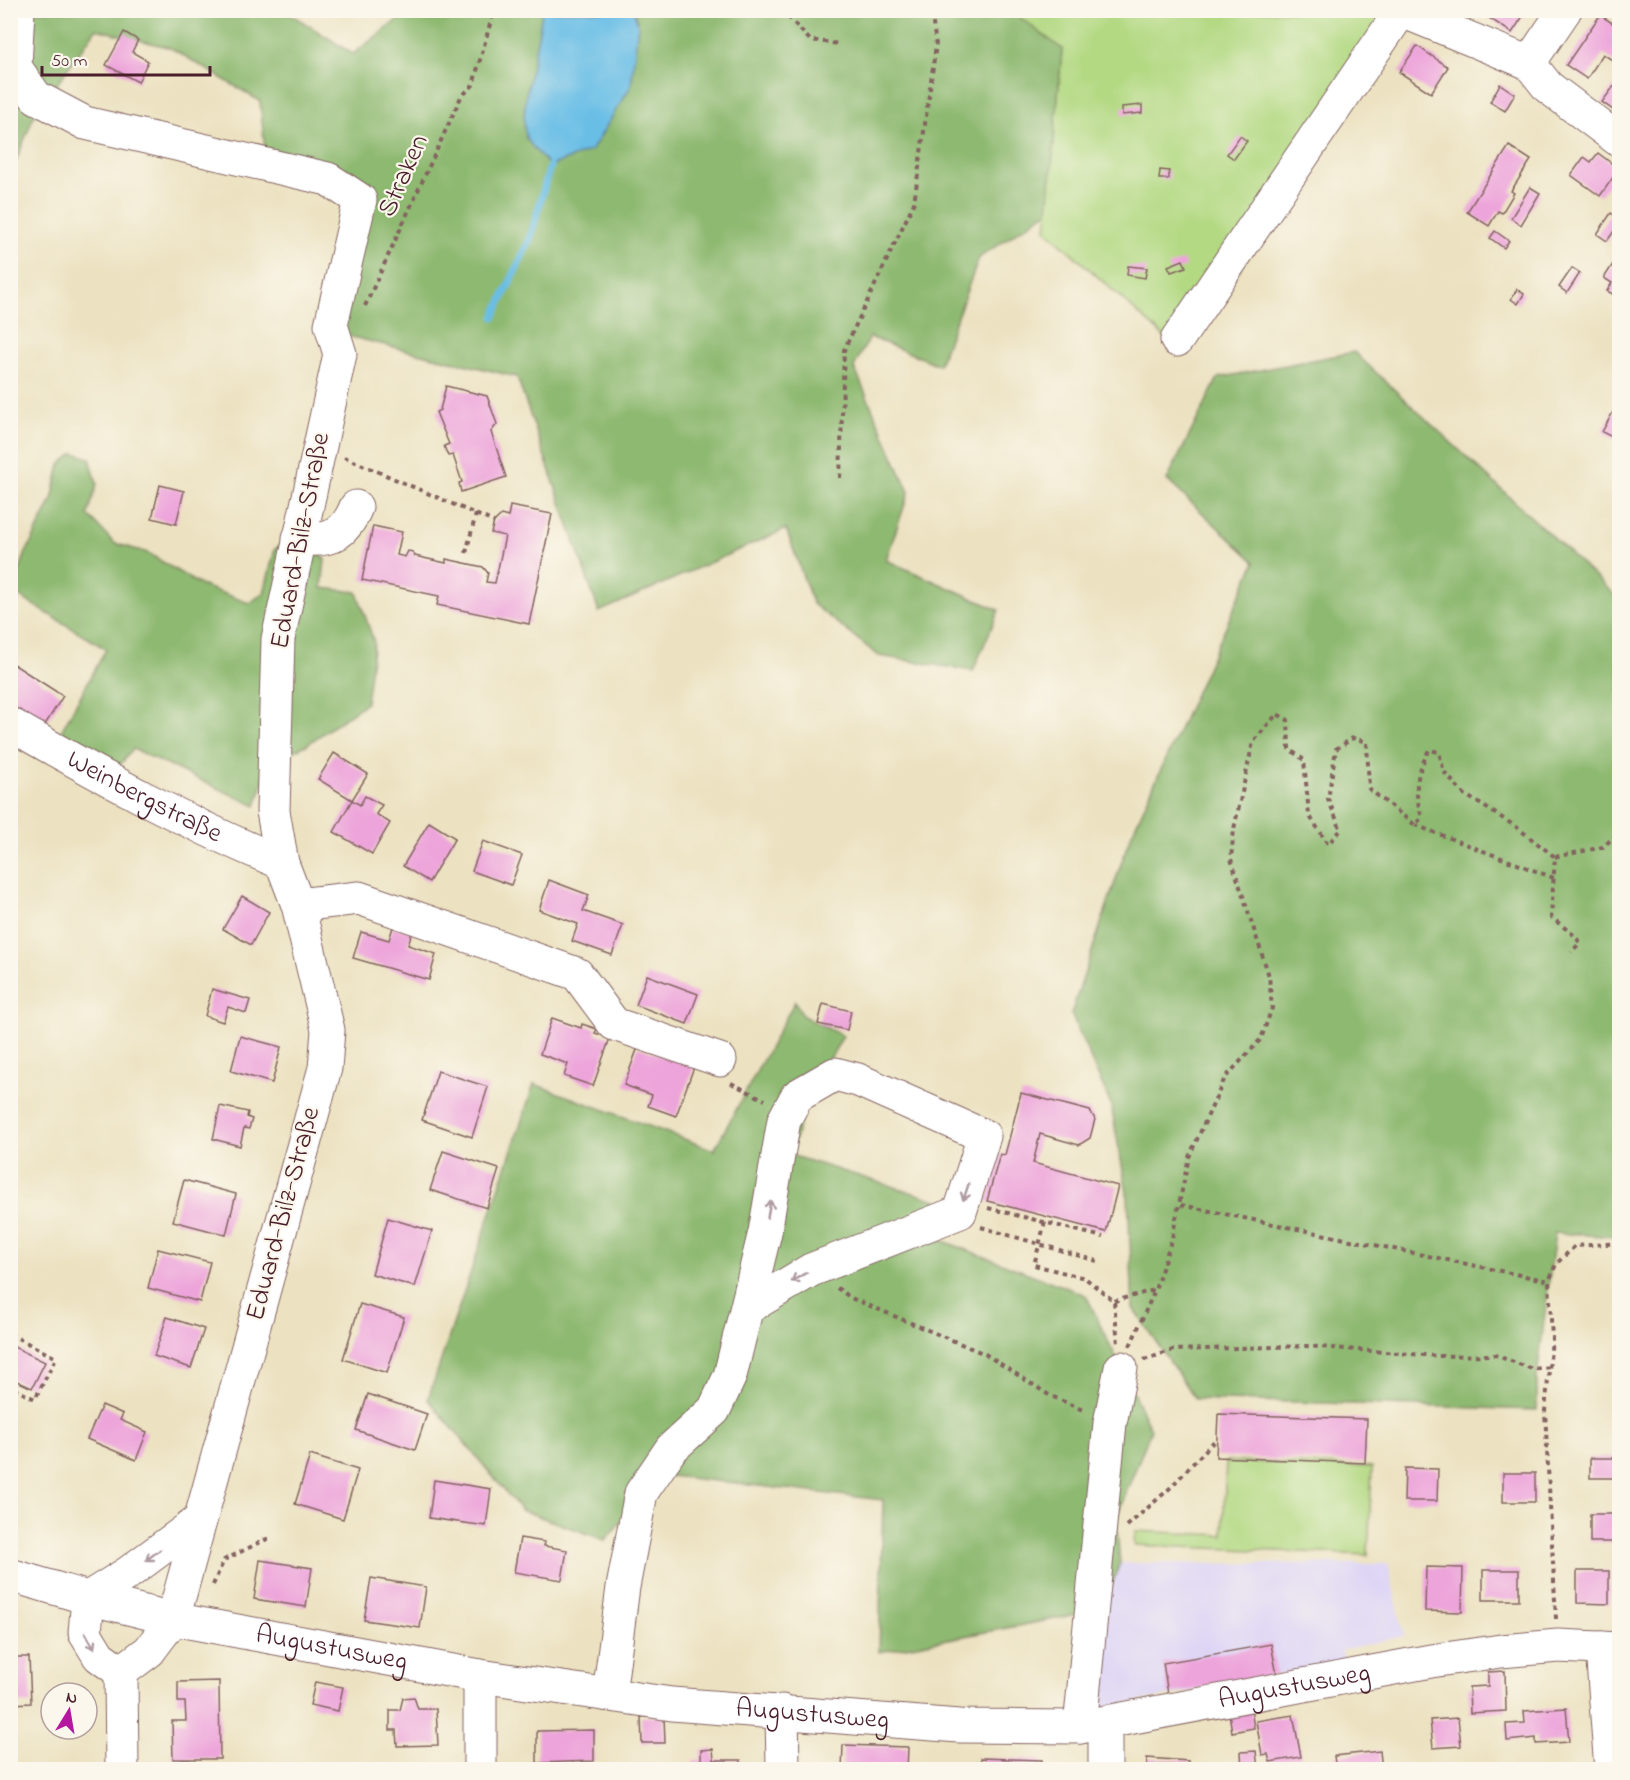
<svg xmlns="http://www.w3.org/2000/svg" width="1630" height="1780" viewBox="0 0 1630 1780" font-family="'Indie Flower',sans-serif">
  <rect width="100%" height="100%" fill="#fbf7ec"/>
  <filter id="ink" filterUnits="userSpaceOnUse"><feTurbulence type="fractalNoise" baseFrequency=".0167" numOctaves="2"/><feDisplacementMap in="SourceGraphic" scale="12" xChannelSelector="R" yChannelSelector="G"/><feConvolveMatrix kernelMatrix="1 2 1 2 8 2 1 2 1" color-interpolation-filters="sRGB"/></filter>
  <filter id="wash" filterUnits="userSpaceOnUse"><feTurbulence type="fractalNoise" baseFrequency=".008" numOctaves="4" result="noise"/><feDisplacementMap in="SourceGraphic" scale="24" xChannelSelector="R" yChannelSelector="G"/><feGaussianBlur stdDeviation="1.35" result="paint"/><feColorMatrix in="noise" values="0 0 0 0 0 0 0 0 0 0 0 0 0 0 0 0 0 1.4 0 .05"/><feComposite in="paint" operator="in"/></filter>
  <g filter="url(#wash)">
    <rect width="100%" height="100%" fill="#ece2c1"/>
    <polygon fill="#ded5f5" points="1120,1563 1388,1564 1404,1636 1342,1650 1344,1663 1101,1708 1102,1610"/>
    <g fill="#b3d983" stroke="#7e7c57" stroke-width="1.5">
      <polygon points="1011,11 1418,11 1182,353 1046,230 1062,49"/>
      <polygon points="1226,1461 1372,1467 1368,1555 1134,1545 1135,1531 1223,1535"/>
    </g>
    <g fill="#8eb971" stroke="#6c6c4e" stroke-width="1.5">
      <path d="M10,11h276l67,43 56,-43h133c-2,43 -19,82 -16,127l112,-114 -5,-13h378l51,38 -14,162 -69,47 -40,107 -69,-28 -16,30 55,125 -23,68 113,50 -26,61 -94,-15 -66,-52 -27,-75 -187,83 -82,-235 -178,-43 12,-128 -85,-47 -6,-58 -89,-53 -75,-19 -63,89 -22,56z"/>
      <polygon points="1354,352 1619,599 1619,1237 1555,1233 1537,1377 1537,1410 1195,1399 1133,1308 1128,1198 1111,1105 1071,1014 1129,840 1255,562 1167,480 1218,378"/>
      <polygon points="74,453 90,458 97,484 88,515 114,543 148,553 200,585 249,603 264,593 275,549 287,540 314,547 325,560 322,588 357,592 374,642 366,703 306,745 269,763 256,806 133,749 119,766 58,737 106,649 12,592 25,555 52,500 60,465"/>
      <polygon points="795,1001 803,1016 843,1036 807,1099 790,1155 937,1200 942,1214 938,1239 1086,1295 1151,1430 1116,1518 1120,1563 1102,1610 879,1652 883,1500 662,1475 605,1540 521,1510 428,1399 534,1084 714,1150"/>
    </g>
    <path fill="#69bee6" stroke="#5a6e88" stroke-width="1.5" d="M542,11h91l5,13 -7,62 -39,64 -42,16c-7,-8 -19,-18 -23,-28 -11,-23 13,-98 15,-127z"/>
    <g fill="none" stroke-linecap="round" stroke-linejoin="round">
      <polyline stroke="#69bee6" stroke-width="7" points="494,317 530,239 550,166"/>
    </g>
    <g id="blocks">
      <g fill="#eda4da">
        <polygon points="1477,10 1527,10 1512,33"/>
        <polygon points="1600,15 1620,28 1615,37 1620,40 1620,65 1603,54 1587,79 1566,65"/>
        <polygon points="124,32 138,40 132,52 148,61 138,82 106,65"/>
        <polygon points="1417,46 1448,67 1431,93 1399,72"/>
        <polygon points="1500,84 1515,94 1505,111 1490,102"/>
        <polygon points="1614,86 1620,90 1620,115 1602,102"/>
        <polygon points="1142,105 1142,113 1122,115 1122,107"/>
        <polygon points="1240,136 1247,141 1234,159 1227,154"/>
        <polygon points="1509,146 1531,160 1511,191 1514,193 1502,213 1498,211 1489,226 1467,212"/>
        <polygon points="1598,153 1619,169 1600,196 1571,175 1584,157 1591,162"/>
        <polygon points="1160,170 1169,171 1169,179 1159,179"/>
        <polygon points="1530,187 1540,193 1521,225 1511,218"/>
        <polygon points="1611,213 1620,219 1620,223 1607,241 1597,234"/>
        <polygon points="1495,231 1509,241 1504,248 1490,238"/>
        <polygon points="1183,260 1186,267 1171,272 1168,266"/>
        <polygon points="1615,261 1620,264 1620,298 1607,291 1612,283 1604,278"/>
        <polygon points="1128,266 1147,268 1145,278 1127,275"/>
        <polygon points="1572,268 1580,273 1567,293 1559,287"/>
        <polygon points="1517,289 1524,294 1518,304 1511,299"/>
        <polygon points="446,386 487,396 497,424 491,432 506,477 461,492 459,483 462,482 453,455 448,456 444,446 449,444 436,412 440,410"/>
        <polygon points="1613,412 1620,415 1620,441 1602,432"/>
        <polygon points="160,485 184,491 176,524 152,518"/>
        <polygon points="510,506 552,514 529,624 437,605 439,596 362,580 373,526 402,532 397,555 405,557 408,551 413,552 415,556 446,563 446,559 483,567 488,573 486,582 495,583 505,536 491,533 494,522 501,515 508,517"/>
        <polygon points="10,662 63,696 43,728 10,708"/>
        <polygon points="334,753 368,774 352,800 318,779"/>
        <polygon points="365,796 382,805 376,814 390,823 372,854 334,832 352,800 360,805"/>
        <polygon points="429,822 455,838 429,882 403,866"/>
        <polygon points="483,841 522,855 511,885 472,871"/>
        <polygon points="549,880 589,895 583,911 623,925 612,955 572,941 578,924 539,910"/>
        <polygon points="242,896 269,912 251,945 223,929"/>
        <polygon points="393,927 412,932 408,945 436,954 429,980 353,958 361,932 389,940"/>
        <polygon points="647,975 698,994 687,1024 636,1005"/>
        <polygon points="212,989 250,1000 246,1013 228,1007 223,1022 205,1016"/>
        <polygon points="823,1004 851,1011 847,1030 818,1024"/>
        <polygon points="552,1018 581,1028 582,1024 597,1029 595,1033 610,1038 593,1086 564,1076 568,1064 540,1054"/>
        <polygon points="240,1036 281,1047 272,1083 231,1071"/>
        <polygon points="638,1047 694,1067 676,1116 648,1106 652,1095 624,1085"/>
        <polygon points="438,1071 488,1087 472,1137 422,1120"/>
        <polygon points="1021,1093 1090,1111 1095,1119 1090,1138 1079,1145 1040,1134 1033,1163 1118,1186 1106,1232 987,1201 1000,1154 1005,1155"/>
        <polygon points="220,1106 248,1112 247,1117 252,1119 249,1129 244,1128 240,1146 213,1139"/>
        <polygon points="443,1151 499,1169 487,1208 430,1190"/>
        <polygon points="184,1180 236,1194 226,1235 173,1221"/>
        <polygon points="388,1218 432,1231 415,1287 372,1274"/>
        <polygon points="158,1249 210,1262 200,1302 148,1288"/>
        <polygon points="360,1304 404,1317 387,1373 343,1359"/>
        <polygon points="167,1317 204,1329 191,1368 154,1356"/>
        <polygon points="10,1345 45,1362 32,1388 10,1378"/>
        <polygon points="368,1394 427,1414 415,1450 356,1430"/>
        <polygon points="102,1405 123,1414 120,1420 147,1432 136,1460 87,1439"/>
        <polygon points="1218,1414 1367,1419 1365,1463 1216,1457"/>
        <polygon points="310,1455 358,1470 343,1519 295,1504"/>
        <rect x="1590" y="1458" width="25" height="20"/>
        <polygon points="1405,1468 1438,1469 1437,1501 1404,1501"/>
        <rect x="1503" y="1473" width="32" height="29"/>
        <polygon points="434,1480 491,1489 486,1526 429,1518"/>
        <rect x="1590" y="1514" width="30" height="28"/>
        <polygon points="520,1538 545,1542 544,1546 567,1550 562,1580 514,1572"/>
        <polygon points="260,1560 312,1568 306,1607 254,1599"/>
        <polygon points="1426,1567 1463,1568 1462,1612 1425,1611"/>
        <rect x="1483" y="1570" width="36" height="30"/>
        <polygon points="1577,1571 1609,1571 1609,1604 1577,1603"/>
        <polygon points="371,1578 426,1587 420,1628 364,1620"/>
        <polygon points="1271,1644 1277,1675 1168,1694 1163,1663"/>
        <polygon points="10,1657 29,1657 31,1703 13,1704 13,1713 10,1713"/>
        <polygon points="1505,1671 1506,1711 1470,1713 1469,1687 1488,1686 1488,1672"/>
        <polygon points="219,1681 220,1759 173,1759 172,1721 186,1721 185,1702 178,1702 178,1682"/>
        <polygon points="315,1682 343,1687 338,1711 310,1705"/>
        <polygon points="414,1697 418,1709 436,1709 438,1745 397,1746 396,1730 390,1730 390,1710 400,1710 403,1698"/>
        <polygon points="1566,1708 1569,1742 1536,1744 1536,1738 1507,1741 1506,1724 1525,1723 1524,1711"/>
        <polygon points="1251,1709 1254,1728 1232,1732 1229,1713"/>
        <polygon points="1293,1715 1301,1757 1270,1762 1268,1754 1262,1755 1256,1721"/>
        <polygon points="664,1716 665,1743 642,1743 641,1717"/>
        <polygon points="1458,1718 1461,1746 1433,1748 1430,1720"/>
        <polygon points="594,1730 594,1761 537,1763 537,1731"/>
        <polygon points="843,1745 908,1747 907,1770 842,1770"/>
        <polygon points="713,1749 714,1760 741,1760 741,1770 693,1770 693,1761 701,1761 701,1750"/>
        <polygon points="1256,1751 1258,1770 1242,1770 1241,1752"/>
        <polygon points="1380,1751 1382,1770 1336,1770 1334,1756"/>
        <polygon points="981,1758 1042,1760 1041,1770 981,1770"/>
        <polygon points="1147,1758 1189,1761 1189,1770 1148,1770"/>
      </g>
    </g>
  </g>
  <g filter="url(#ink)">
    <use href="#blocks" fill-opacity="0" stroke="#836360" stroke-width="1.5"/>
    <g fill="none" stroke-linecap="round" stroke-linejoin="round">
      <defs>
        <g id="minor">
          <polyline points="18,10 15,67 36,97 85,123 328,179 360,200 331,325 340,354 278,639 273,811 282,863 298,905 328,1030 325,1068 173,1619 149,1651 121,1672"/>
          <polyline points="1400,10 1529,63"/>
          <polyline points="1529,63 1548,87 1620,141"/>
          <polyline points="1529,63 1565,10"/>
          <polyline points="1177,340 1401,11"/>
          <path d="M299,538c29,5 46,-3 57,-31"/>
          <path id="s1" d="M10,724c88,51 178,100 272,139"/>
          <polyline points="298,905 359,898 577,974 614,1024 720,1060"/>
          <path id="s2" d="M10,1575l78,23 85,21 307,57 192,28 287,22 121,1 351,-66 70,-10 57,-5 62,3"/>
          <polyline points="88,1598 128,1573 200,1520"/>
          <polyline points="88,1598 85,1633 99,1656 121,1672"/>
          <polyline points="1602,1648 1611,1770"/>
          <polyline points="121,1672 122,1770"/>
          <polyline points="480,1676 480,1770"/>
          <polyline points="609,1695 623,1587 641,1493 671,1449 714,1410 730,1376 765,1232 784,1120 797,1096 835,1074 858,1080 984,1136 960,1212 811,1270 749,1307"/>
          <polyline points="782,1711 783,1770"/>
          <polyline points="1080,1727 1110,1423 1121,1368"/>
          <polyline points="1105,1770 1105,1723"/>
        </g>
      </defs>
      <use href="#minor" stroke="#836360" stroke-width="35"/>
      <g stroke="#836360" stroke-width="4" stroke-dasharray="4.5 4.5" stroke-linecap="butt">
        <polyline points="782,10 810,40 840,44"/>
        <polyline points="365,306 461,97 473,85 494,10"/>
        <polyline points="344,457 494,522"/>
        <polyline points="840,478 844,350 914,203 936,45 931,10"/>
        <polyline points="466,553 476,514"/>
        <polyline points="1415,825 1554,878"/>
        <polyline points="1555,857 1603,847 1620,831"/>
        <polyline points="731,1083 765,1100"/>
        <polyline points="1181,1205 1549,1281"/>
        <polyline points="988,1208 1103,1237"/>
        <polyline points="1045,1222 1034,1265 1085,1278 1114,1301 1118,1344"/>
        <polyline points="981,1227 1097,1261"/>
        <polyline points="837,1288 851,1298 985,1354 1049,1395 1085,1411"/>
        <polyline points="1114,1301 1154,1290"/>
        <polyline points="10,1334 56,1358 35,1399 10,1387"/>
        <path d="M1130,1346l25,-56 17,-52 17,-81 36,-79 36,-39 11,-31 -3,-32 -38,-117 3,-30 19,-87 24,-28 11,6 1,29 15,11 5,55 19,29 13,-14 -13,-31 8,-50 17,-11 14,4 2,47 46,36 7,-8c-9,-27 -6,-42 7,-67l10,2 5,20 20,22 51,32 40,31 -4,60 24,19 5,7 -9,9"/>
        <polyline points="1144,1360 1173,1350 1306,1346 1437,1356 1495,1355 1532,1369 1550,1367"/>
        <polyline points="1127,1526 1169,1489 1217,1438"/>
        <polyline points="213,1585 224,1560 271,1537"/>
        <polyline points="1556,1619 1545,1411 1552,1339 1549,1281 1556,1264 1575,1246 1620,1243"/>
      </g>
      <use href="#minor" stroke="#fff" stroke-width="33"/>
    </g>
    <defs><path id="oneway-shaft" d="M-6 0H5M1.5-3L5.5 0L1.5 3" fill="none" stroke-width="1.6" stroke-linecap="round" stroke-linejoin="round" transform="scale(1.5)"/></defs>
    <g stroke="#ae9aa0">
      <use href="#oneway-shaft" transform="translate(966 1192) rotate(108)"/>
      <use href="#oneway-shaft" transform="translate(769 1209) rotate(-80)"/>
      <use href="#oneway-shaft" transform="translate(799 1277) rotate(149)"/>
      <use href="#oneway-shaft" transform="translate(153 1555) rotate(143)"/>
      <use href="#oneway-shaft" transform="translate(90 1641) rotate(61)"/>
    </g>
  </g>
  <g text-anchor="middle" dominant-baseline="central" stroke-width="4.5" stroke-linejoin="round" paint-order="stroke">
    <g font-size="27" fill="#4a1f2b" stroke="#fbf7ec">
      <text transform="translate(404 176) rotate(-66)">Straken</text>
      <text transform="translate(301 541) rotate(-79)">Eduard-Bilz-Straße</text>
      <text stroke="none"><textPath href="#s1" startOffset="153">Weinbergstraße</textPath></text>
      <text transform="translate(284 1214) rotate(-75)">Eduard-Bilz-Straße</text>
      <text stroke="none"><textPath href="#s2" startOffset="330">Augustusweg</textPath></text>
      <text stroke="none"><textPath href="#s2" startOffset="1302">Augustusweg</textPath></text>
      <text stroke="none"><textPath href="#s2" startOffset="816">Augustusweg</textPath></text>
    </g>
  </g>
  <rect width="1630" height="1780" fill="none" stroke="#fbf7ec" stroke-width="36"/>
  <g transform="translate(69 1711) rotate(11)"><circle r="28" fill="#fbf7ec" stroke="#b4a19f" stroke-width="1.5"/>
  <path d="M0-4.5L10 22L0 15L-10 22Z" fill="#b5179e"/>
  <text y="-9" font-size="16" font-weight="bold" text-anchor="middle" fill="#4a1f2b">N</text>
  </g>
  <path d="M42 66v9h168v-9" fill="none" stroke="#4a1f2b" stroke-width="3"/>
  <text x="51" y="66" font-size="18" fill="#4a1f2b" stroke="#fbf7ec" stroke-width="4.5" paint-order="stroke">50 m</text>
</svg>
